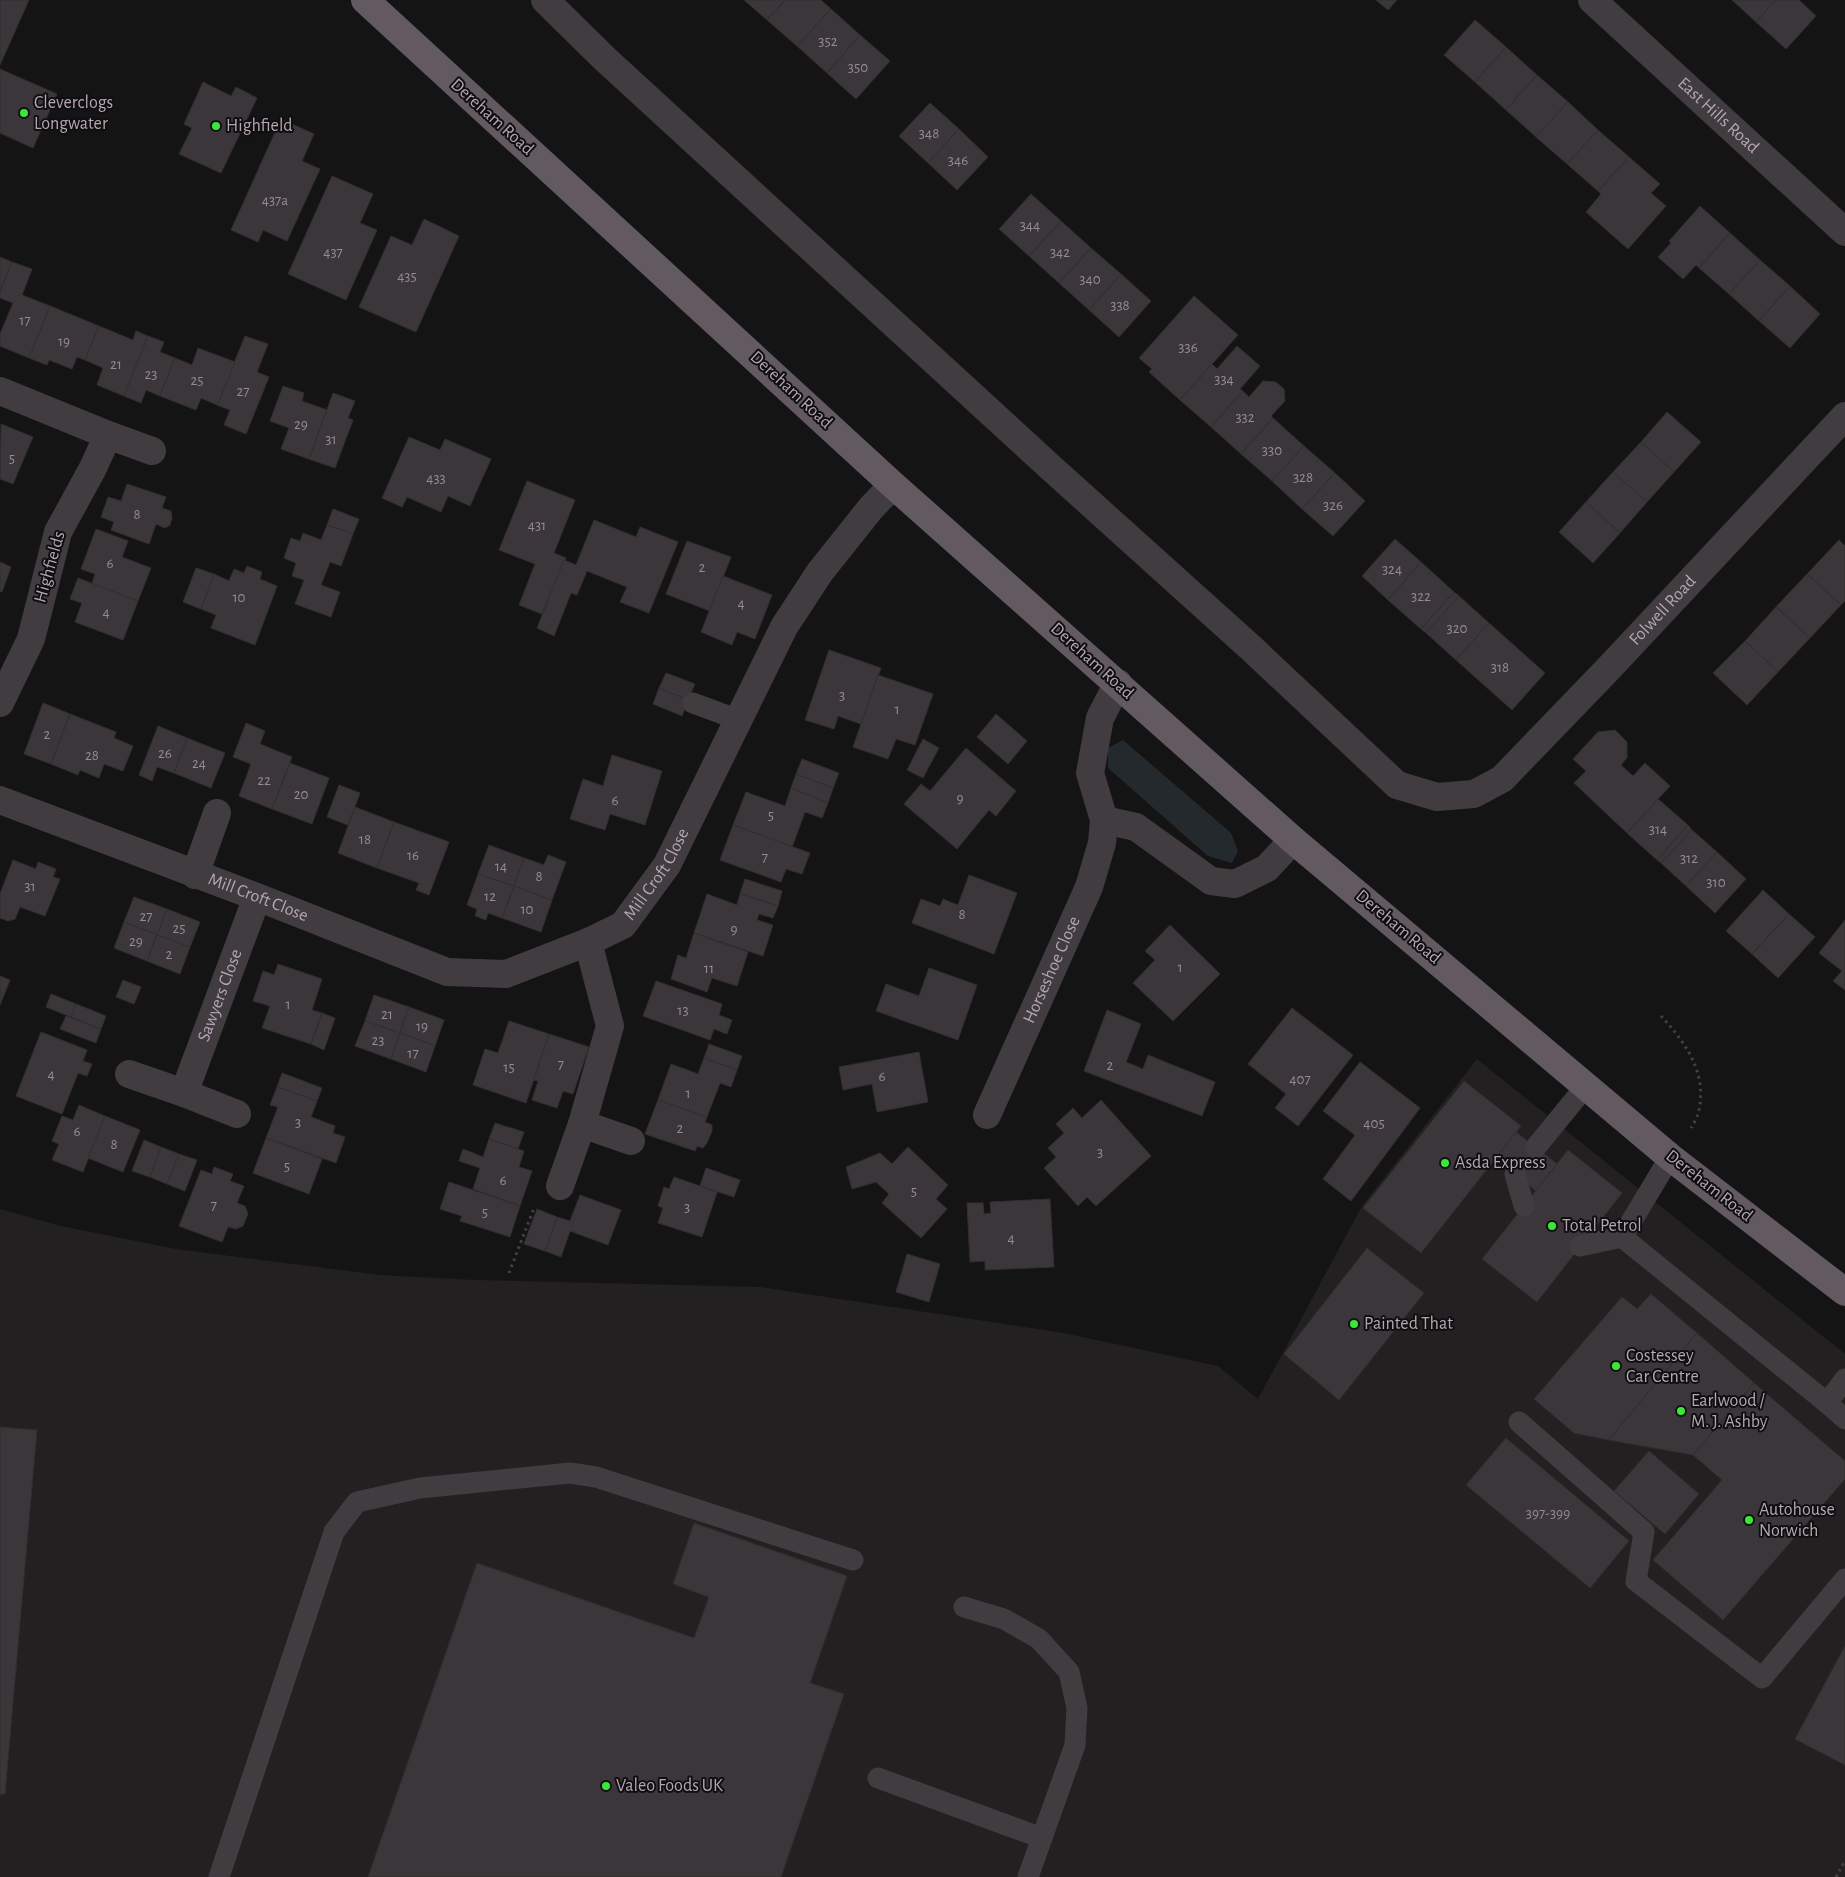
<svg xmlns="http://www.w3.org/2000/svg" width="1845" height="1877" viewBox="0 0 1845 1877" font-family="'Alegreya Sans',sans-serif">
  <rect width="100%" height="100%" fill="#151415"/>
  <polygon fill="#222021" points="1477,1059 1845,1354 1845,1877 0,1877 0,1209 61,1226 176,1249 380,1275 475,1280 761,1287 1064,1333 1218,1366 1258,1399 1362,1206"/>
  <polygon fill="#24292d" points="1123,740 1231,833 1238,851 1232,863 1208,856 1108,768 1108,748"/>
  <g fill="#3a3639" stroke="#312e30">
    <polygon points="0,0 29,0 0,65"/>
    <polygon points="744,0 785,0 767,20"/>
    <polygon points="785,0 821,0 831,9 797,46 767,20"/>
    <polygon points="1376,0 1397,0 1388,10"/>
    <polygon points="1732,0 1776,0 1756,22"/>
    <polygon points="1776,0 1799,0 1816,16 1786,49 1756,22"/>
    <polygon points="831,9 860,35 827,73 797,46"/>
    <polygon points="1475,20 1506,47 1475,82 1444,55"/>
    <polygon points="860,35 890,61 856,99 827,73"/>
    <polygon points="1506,47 1537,75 1506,110 1475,82"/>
    <polygon points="0,69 57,94 33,148 0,133"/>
    <polygon points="1537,75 1568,102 1536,137 1506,110"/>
    <polygon points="203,82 231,96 236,87 257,98 221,173 179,154 192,128 184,124"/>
    <polygon points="1568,102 1598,130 1567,164 1536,137"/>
    <polygon points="930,103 959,129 928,163 899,136"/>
    <polygon points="281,119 314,134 302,161 320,169 287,241 263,230 258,242 231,230"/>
    <polygon points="959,129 988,157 957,190 928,163"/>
    <polygon points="1598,130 1629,157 1598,191 1567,164"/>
    <polygon points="1629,157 1660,184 1651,193 1666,206 1628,249 1586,212 1601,194 1598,191"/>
    <polygon points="332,176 373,194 360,223 377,230 346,300 288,274"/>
    <polygon points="1031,194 1061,221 1029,256 999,229"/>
    <polygon points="1700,206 1730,233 1699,268 1696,265 1683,279 1658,257 1671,243 1669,241"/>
    <polygon points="424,219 459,236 416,332 359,307 391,236 412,245"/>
    <polygon points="1061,221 1091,248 1059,283 1029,256"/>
    <polygon points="1730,233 1760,260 1729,294 1699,268"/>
    <polygon points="1091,248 1121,274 1089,310 1059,283"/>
    <polygon points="0,257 12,262 0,292"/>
    <polygon points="1760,260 1790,286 1759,321 1729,294"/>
    <polygon points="12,262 32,269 22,295 50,306 29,358 0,346 0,334 13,303 0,298 0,292"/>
    <polygon points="1121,274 1151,301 1119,337 1089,310"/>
    <polygon points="1790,286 1820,314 1790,348 1759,321"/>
    <polygon points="1194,296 1238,335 1180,400 1149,372 1152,369 1139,358"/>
    <polygon points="50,306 99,326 85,360 77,357 72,369 49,360 47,365 29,358"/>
    <polygon points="99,326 133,340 136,331 148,336 124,396 97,385 103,368 85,360"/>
    <polygon points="148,336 164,342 160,352 175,358 160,396 146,390 141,403 124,396"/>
    <polygon points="245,336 268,344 257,372 269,377 246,434 224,425 230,410 217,405"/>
    <polygon points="1237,346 1260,366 1240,389 1243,391 1211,427 1180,400 1212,364 1217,369"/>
    <polygon points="198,348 235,362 217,405 201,398 196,410 160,396 175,358 192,365"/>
    <polygon points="1263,381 1276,382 1284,389 1285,401 1271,416 1273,418 1241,454 1211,427 1243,391 1249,397"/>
    <polygon points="283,386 304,393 302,401 327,410 309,459 281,449 289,428 270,421"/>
    <polygon points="333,393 355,401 348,418 353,420 335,468 309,459"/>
    <polygon points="1667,412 1701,442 1674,472 1641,442"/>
    <polygon points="1273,418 1304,446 1272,481 1241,454"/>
    <polygon points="1,424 33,437 13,484 0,479"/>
    <polygon points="409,437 440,450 445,439 491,459 470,506 448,496 441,512 407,497 402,507 382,498"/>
    <polygon points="1641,442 1674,472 1647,502 1613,472"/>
    <polygon points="1304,446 1335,473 1302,509 1272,481"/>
    <polygon points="1613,472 1647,502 1620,533 1586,502"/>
    <polygon points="1335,473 1365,501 1333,536 1302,509"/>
    <polygon points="527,481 575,500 554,553 566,558 542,614 519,605 535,564 499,550"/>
    <polygon points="127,484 166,497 162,508 171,511 172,518 170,525 165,528 156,524 149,544 111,530 114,522 101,517 108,497 121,501"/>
    <polygon points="1586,502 1620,533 1593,563 1559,532"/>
    <polygon points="333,509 359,519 353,534 327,525"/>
    <polygon points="594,520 636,537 640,527 678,542 649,613 620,602 627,587 587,571 577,595 571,593 554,636 537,628 564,560 576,565"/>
    <polygon points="327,525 353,534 341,566 330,562 321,585 340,592 331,617 295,604 304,580 292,576 296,563 284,558 291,538 300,541 303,533 321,540"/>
    <polygon points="96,529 128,541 122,557 151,568 138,601 92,584 95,574 81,569"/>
    <polygon points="1395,539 1421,562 1388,600 1362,576"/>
    <polygon points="1839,540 1845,546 1845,601 1841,605 1807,574"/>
    <polygon points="687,541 731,557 710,611 666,594"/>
    <polygon points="0,562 11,567 2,592 0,591"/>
    <polygon points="1421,562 1454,592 1421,629 1388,600"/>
    <polygon points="247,566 262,572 260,579 277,586 255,645 211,628 216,615 201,609 214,574 229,581 234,569 244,573"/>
    <polygon points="196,568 214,574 201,609 183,602"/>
    <polygon points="1807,574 1841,605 1810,638 1776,607"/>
    <polygon points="723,576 772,595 755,639 737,632 732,645 701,632"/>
    <polygon points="78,578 138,601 123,640 75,622 82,603 70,599"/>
    <polygon points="1454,592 1459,596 1426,633 1421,629"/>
    <polygon points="1459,596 1489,623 1456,660 1426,633"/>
    <polygon points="1776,607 1810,638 1778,672 1745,641"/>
    <polygon points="1489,623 1545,673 1512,710 1456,660"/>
    <polygon points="1745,641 1778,672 1747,705 1713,673"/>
    <polygon points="829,650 881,668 861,724 838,716 834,729 805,720"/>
    <polygon points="666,673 695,684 688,700 659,688"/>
    <polygon points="878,675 933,694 915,745 896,739 888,759 853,747"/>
    <polygon points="659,688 688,700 682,716 653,704"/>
    <polygon points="43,703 70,714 51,764 24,754"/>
    <polygon points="70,714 116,732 114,738 133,746 123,771 104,764 99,778 80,770 78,775 51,764"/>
    <polygon points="996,714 1027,741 1008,764 977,737"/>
    <polygon points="246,723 265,731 260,744 292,757 272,809 239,796 251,764 233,757"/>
    <polygon points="158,726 187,738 174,773 157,767 152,781 139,775"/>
    <polygon points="1615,730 1627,742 1627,758 1621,765 1633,776 1645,763 1670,786 1627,833 1574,783 1586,771 1573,759 1598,732"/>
    <polygon points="187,738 225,753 211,788 174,773"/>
    <polygon points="923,739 939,748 923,778 907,770"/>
    <polygon points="966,748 1016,791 996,816 989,810 957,849 904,804 921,784 930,791"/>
    <polygon points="612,755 662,771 645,825 610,814 605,830 570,819 583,779 603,786"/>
    <polygon points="802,759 839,773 833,788 796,774"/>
    <polygon points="290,763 329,778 312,824 272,809"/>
    <polygon points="796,774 833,788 828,803 791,788"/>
    <polygon points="339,785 360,793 348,825 327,817"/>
    <polygon points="791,788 828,803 822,818 805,812 792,847 733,825 746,792 785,806"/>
    <polygon points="1658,799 1688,825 1657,860 1627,833"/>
    <polygon points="355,807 394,822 377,868 338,853"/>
    <polygon points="394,822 449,842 429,895 416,890 419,883 377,868"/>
    <polygon points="733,825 810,853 802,874 786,869 781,882 720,860"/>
    <polygon points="1688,825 1692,830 1661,863 1657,860"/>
    <polygon points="1692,830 1717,852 1686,886 1661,863"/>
    <polygon points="489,845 524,858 514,886 478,874"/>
    <polygon points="1717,852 1746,879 1715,913 1686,886"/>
    <polygon points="548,855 566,862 552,900 514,886 524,858 544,865"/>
    <polygon points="13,860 36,869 38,862 56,869 53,877 60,879 45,916 20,907 15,919 8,921 0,918 0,894"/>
    <polygon points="478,874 514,886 502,918 488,913 486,920 475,916 477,909 467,905"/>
    <polygon points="969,875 1017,893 994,954 912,923 921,899 940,906 943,899 958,905"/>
    <polygon points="745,879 782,891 778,906 740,894"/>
    <polygon points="514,886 552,900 541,932 502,918"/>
    <polygon points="1763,890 1789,914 1752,954 1726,931"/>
    <polygon points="707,894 737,905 740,894 778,906 773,918 759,914 757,920 773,925 763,956 694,933"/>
    <polygon points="134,897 167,909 157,935 124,922"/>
    <polygon points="167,909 200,922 190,947 157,935"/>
    <polygon points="1789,914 1815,937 1778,978 1752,954"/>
    <polygon points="1845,920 1845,990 1833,981 1842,971 1819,953"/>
    <polygon points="124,922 157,935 147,961 114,948"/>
    <polygon points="1170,925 1220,974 1173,1021 1133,983 1155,960 1145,951"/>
    <polygon points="694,933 748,952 737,986 712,978 707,992 671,979 678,955 686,958"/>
    <polygon points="157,935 190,947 180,974 147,961"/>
    <polygon points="278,964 322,979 312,1010 322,1013 311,1044 262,1028 270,1006 253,1001 263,971 274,975"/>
    <polygon points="929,968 977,985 958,1040 876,1011 886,984 919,996"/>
    <polygon points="0,976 10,980 0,1005"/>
    <polygon points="123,980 141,987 134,1004 116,997"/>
    <polygon points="656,981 722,1004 719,1015 732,1020 727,1034 714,1029 710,1040 643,1016"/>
    <polygon points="51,994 76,1004 71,1017 46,1007"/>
    <polygon points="374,995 409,1007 400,1033 365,1021"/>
    <polygon points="76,1004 106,1016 101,1029 71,1017"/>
    <polygon points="409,1007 444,1020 435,1046 400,1033"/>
    <polygon points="1292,1008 1353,1055 1298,1126 1275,1108 1286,1094 1248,1064"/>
    <polygon points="1107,1010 1141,1024 1126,1062 1143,1069 1148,1055 1215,1082 1202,1116 1084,1071"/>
    <polygon points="322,1013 335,1018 324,1050 311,1044"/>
    <polygon points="66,1016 101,1029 96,1043 60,1029"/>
    <polygon points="365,1021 400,1033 391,1059 355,1046"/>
    <polygon points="509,1021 549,1034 526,1103 473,1085 485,1049 498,1053"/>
    <polygon points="41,1032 87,1050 83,1061 92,1064 87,1076 78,1073 62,1114 16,1096"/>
    <polygon points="400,1033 435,1046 426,1072 391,1059"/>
    <polygon points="549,1034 589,1047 573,1094 563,1091 557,1108 532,1100 538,1081 534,1080"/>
    <polygon points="709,1044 742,1056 737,1070 704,1058"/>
    <polygon points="919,1052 928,1102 877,1112 872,1084 843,1090 839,1067"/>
    <polygon points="704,1058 737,1070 731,1087 720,1083 707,1117 658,1100 671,1064 698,1074"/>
    <polygon points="1360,1062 1420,1108 1351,1201 1323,1179 1355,1135 1323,1111"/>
    <polygon points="282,1073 322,1088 317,1101 277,1087"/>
    <polygon points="1464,1081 1521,1126 1421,1253 1363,1208"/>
    <polygon points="277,1087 317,1101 311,1117 335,1126 333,1133 345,1137 336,1163 266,1138 278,1107 270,1105"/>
    <polygon points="658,1100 707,1117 705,1122 712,1125 712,1131 707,1143 703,1148 697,1146 695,1151 645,1134"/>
    <polygon points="1101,1100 1151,1156 1096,1206 1087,1197 1078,1206 1044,1168 1056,1157 1048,1148 1064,1133 1056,1124 1073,1108 1082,1118"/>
    <polygon points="79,1105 105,1116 83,1172 52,1160 59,1144 52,1141 62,1116 73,1120"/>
    <polygon points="105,1116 140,1130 123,1172 88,1158"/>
    <polygon points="495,1123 524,1132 518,1149 489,1139"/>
    <polygon points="1516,1132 1557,1164 1536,1191 1496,1158"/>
    <polygon points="266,1138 322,1159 309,1194 253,1173"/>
    <polygon points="489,1139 524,1151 519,1167 532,1171 520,1206 473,1189 480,1168 459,1161 463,1149 483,1157"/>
    <polygon points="144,1140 161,1147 150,1177 132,1171"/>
    <polygon points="161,1147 179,1154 167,1184 150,1177"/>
    <polygon points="908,1147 948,1185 936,1199 947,1209 921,1238 882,1203 889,1194 876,1182 852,1189 846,1167 880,1153 892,1164"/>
    <polygon points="1568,1150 1622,1193 1537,1302 1482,1259"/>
    <polygon points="179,1154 197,1160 185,1191 167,1184"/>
    <polygon points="214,1167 233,1174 230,1181 244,1186 237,1203 245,1206 248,1214 243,1226 236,1229 228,1227 222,1242 179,1226 201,1170 212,1174"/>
    <polygon points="706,1168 740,1180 734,1197 700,1186"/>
    <polygon points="674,1177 717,1192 702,1237 658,1223 663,1208 658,1206 664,1187 669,1189"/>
    <polygon points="449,1182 520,1206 510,1237 460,1221 462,1216 440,1209"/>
    <polygon points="580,1195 621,1210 608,1245 570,1231 561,1257 545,1251 557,1217 570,1221"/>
    <polygon points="1050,1199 1054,1267 985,1270 985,1261 970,1262 967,1203 983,1203 984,1214 991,1213 990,1202"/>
    <polygon points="537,1209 557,1217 545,1251 524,1244"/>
    <polygon points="1367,1248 1424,1293 1339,1400 1284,1354"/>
    <polygon points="907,1254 940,1264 929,1302 896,1292"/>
    <polygon points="1651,1294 1697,1333 1609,1440 1574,1433 1534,1399 1622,1297 1637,1309"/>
    <polygon points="1697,1333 1754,1383 1693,1455 1609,1440"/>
    <polygon points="1754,1383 1845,1461 1845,1479 1723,1620 1653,1560 1722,1480 1693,1455"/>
    <polygon points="0,1427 37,1430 5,1794 0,1794"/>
    <polygon points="1506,1438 1629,1541 1590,1588 1466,1485"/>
    <polygon points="1649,1451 1699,1494 1665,1534 1614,1491"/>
    <polygon points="694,1523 847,1576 810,1683 844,1694 781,1877 368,1877 477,1563 694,1638 709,1597 673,1584"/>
    <polygon points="1845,1646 1845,1765 1795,1739"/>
  </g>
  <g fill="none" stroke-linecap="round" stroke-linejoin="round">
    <g stroke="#463f46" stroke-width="3" stroke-dasharray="2.5 4" stroke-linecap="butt">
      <path d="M1661,1016c24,26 46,56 38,94 -1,6 -5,13 -8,18"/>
      <polyline points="509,1273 534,1208"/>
      <polyline points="1836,1877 1845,1861"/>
    </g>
    <g stroke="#413c40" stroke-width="21">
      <polyline points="693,703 739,720"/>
      <polyline points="1536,1147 1585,1087"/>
      <polyline points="1670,1157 1622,1237 1827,1403 1845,1379"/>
      <polyline points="1515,1174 1524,1206"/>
      <polyline points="1580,1246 1622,1237"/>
      <polyline points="1827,1403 1845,1419"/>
      <polyline points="1519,1422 1644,1532 1636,1581 1762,1678 1845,1579"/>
      <polyline points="964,1607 1004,1619 1039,1639 1069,1672 1077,1708 1075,1745 1028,1877"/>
      <polyline points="878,1778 1042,1838"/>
      <polyline points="219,1877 334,1532 357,1502 420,1488 570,1473 596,1477 853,1560"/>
    </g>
    <g stroke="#413c40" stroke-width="28">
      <path id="s1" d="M545,0l60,59 444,407 202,182 146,137 40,12 37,-3 28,-15 108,-112 235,-251"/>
      <path id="s2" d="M1592,0l253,232"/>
      <polyline points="0,391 108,435 93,468 58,532 31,639 0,703"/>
      <polyline points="108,435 152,451"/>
      <path id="s3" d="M0,800l257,97 190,75 59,2 82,-32 35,-17 44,-60 117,-238 36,-55 51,-64 22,-23"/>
      <polyline points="1104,820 1136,827 1211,881 1235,884 1267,868 1293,840"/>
      <polyline points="195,875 217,813"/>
      <polyline points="129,1074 184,1093"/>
      <path id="s4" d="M237,1114l-53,-21 73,-196"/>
      <path id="s5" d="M987,1115l102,-228 13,-44 2,-23 -14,-47 10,-55 18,-35"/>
      <polyline points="582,1124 631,1141"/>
      <polyline points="560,1186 582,1124 610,1026 588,942"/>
    </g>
    <polyline stroke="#625961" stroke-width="28" points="365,0 893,485 1293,840 1670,1157 1845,1292"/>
  </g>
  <g fill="#39e83a" stroke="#100f10" stroke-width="2">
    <circle cx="24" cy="113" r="5"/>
    <circle cx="216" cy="126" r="5"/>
    <circle cx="1445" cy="1163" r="5"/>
    <circle cx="1552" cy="1226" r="5"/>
    <circle cx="1354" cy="1324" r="5"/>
    <circle cx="1616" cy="1366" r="5"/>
    <circle cx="1681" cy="1411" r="5"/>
    <circle cx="1749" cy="1520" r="5"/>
    <circle cx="606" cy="1786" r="5"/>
  </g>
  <g text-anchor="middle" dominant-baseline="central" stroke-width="4" stroke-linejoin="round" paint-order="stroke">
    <g font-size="15" fill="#968a95">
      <text x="828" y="41">352</text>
      <text x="858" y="67">350</text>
      <text x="929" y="133">348</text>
      <text x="958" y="160">346</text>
      <text x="275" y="200">437a</text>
      <text x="1030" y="225">344</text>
      <text x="333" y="252">437</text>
      <text x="1060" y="252">342</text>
      <text x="407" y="276">435</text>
      <text x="1090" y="279">340</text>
      <text x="1120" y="305">338</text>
      <text x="25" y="320">17</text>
      <text x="64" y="341">19</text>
      <text x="1188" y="347">336</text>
      <text x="116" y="364">21</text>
      <text x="151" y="374">23</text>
      <text x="1224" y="379">334</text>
      <text x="197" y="380">25</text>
      <text x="243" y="391">27</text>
      <text x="1245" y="417">332</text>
      <text x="301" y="424">29</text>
      <text x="331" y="439">31</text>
      <text x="1272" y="450">330</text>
      <text x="12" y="458">5</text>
      <text x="1303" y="477">328</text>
      <text x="436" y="478">433</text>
      <text x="1333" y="505">326</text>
      <text x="137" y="514">8</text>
      <text x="537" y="525">431</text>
      <text x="110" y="563">6</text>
      <text x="702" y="567">2</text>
      <text x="1392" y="569">324</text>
      <text x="1421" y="596">322</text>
      <text x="239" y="597">10</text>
      <text x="741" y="603">4</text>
      <text x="106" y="612">4</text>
      <text x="1457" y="628">320</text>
      <text x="1500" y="667">318</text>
      <text x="842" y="695">3</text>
      <text x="897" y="709">1</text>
      <text x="47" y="734">2</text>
      <text x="165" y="753">26</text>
      <text x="92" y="755">28</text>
      <text x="199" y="763">24</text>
      <text x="264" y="780">22</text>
      <text x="301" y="794">20</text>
      <text x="960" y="798">9</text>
      <text x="615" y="800">6</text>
      <text x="771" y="815">5</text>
      <text x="1658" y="829">314</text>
      <text x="365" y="839">18</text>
      <text x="413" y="855">16</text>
      <text x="765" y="857">7</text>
      <text x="1689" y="858">312</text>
      <text x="501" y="866">14</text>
      <text x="539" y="876">8</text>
      <text x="1716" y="882">310</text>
      <text x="30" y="886">31</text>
      <text x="490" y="896">12</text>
      <text x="527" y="909">10</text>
      <text x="962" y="914">8</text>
      <text x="146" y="916">27</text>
      <text x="179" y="928">25</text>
      <text x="734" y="929">9</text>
      <text x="136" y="941">29</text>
      <text x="169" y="954">2</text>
      <text x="1180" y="967">1</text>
      <text x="709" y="968">11</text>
      <text x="288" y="1004">1</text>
      <text x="683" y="1010">13</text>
      <text x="387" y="1014">21</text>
      <text x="422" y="1026">19</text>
      <text x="378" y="1040">23</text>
      <text x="413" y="1053">17</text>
      <text x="561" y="1064">7</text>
      <text x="1110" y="1065">2</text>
      <text x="509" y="1067">15</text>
      <text x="51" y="1074">4</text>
      <text x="882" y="1076">6</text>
      <text x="1300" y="1079">407</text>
      <text x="688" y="1093">1</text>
      <text x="298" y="1122">3</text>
      <text x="1374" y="1123">405</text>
      <text x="680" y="1128">2</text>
      <text x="77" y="1131">6</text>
      <text x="114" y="1144">8</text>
      <text x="1100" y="1152">3</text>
      <text x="287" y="1166">5</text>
      <text x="503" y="1180">6</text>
      <text x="914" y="1191">5</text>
      <text x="214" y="1205">7</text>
      <text x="687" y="1207">3</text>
      <text x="485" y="1212">5</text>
      <text x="1011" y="1238">4</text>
      <text x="1548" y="1513">397-399</text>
    </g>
    <g font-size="18" fill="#b5a6b4" stroke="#100f10" text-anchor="start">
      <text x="34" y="103">Cleverclogs<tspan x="34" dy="21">Longwater</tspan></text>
      <text x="226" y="126">Highfield</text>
      <text x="1455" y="1163">Asda Express</text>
      <text x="1562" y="1226">Total Petrol</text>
      <text x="1364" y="1324">Painted That</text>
      <text x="1626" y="1356">Costessey<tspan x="1626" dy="21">Car Centre</tspan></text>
      <text x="1691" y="1401">Earlwood /<tspan x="1691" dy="21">M. J. Ashby</tspan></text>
      <text x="1759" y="1510">Autohouse<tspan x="1759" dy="21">Norwich</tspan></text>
      <text x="616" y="1786">Valeo Foods UK</text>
    </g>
    <g font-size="18" fill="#b5a6b4" stroke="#100f10">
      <text stroke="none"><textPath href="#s2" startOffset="171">East Hills Road</textPath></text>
      <text transform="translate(492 117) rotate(42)">Dereham Road</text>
      <text transform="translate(791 390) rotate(43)">Dereham Road</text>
      <text transform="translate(50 567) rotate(-74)">Highfields</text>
      <text stroke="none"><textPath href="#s1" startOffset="1502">Folwell Road</textPath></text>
      <text transform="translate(1092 661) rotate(42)">Dereham Road</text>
      <text stroke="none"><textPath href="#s3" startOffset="726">Mill Croft Close</textPath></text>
      <text stroke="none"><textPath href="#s3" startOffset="276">Mill Croft Close</textPath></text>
      <text transform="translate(1398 927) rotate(40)">Dereham Road</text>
      <text stroke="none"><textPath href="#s5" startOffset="159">Horseshoe Close</textPath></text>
      <text stroke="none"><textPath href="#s4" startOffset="161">Sawyers Close</textPath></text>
      <text transform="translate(1709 1186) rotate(38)">Dereham Road</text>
    </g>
  </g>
</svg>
